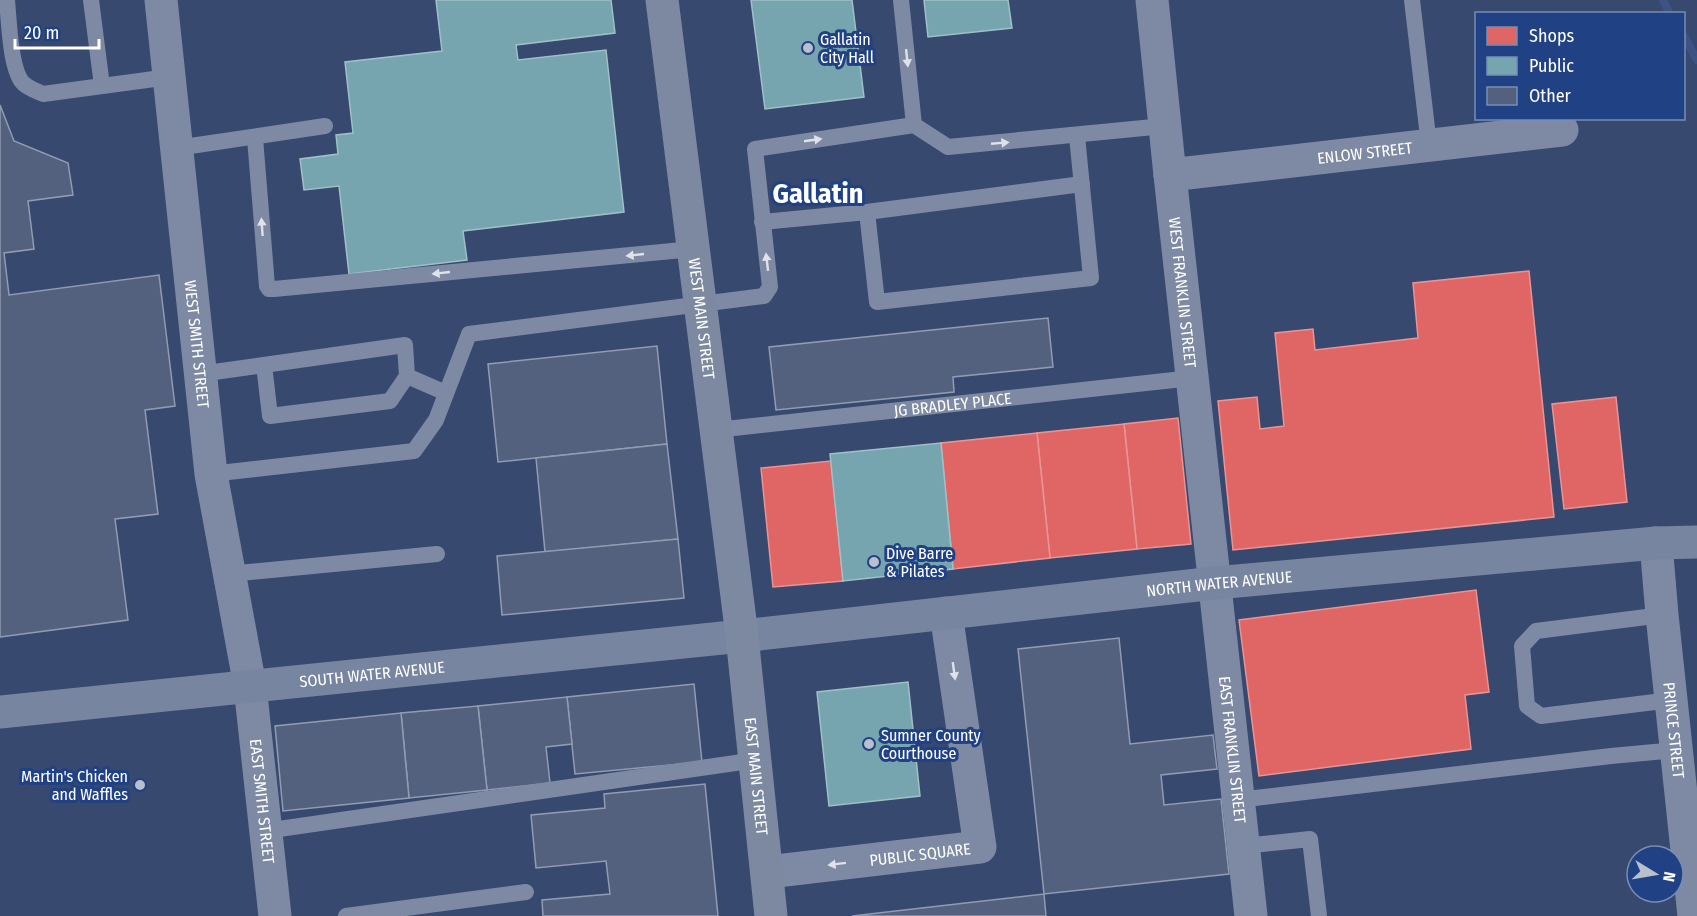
<svg xmlns="http://www.w3.org/2000/svg" width="1697" height="916" viewBox="0 0 1697 916" font-family="'Fira Sans Condensed',sans-serif">
  <rect width="100%" height="100%" fill="#37496e"/>
  <g fill="#e06666" stroke="#e99494" stroke-width="1.5">
    <polygon points="1529,271 1554,517 1233,550 1218,401 1257,397 1260,429 1284,426 1275,333 1313,329 1315,350 1418,338 1413,283"/>
    <polygon points="1616,397 1627,502 1564,509 1552,404"/>
    <polygon points="1178,418 1191,544 1137,549 1124,424"/>
    <polygon points="1124,424 1137,549 1050,558 1037,433"/>
    <polygon points="1037,433 1050,558 953,569 941,443"/>
    <polygon points="831,461 843,581 773,587 761,468"/>
    <polygon points="1476,590 1489,692 1465,695 1471,749 1259,776 1239,620"/>
  </g>
  <g fill="#76a5af" stroke="#9fc0c7" stroke-width="1.5">
    <polygon points="436,0 611,0 615,33 516,45 518,60 606,50 624,212 463,231 467,260 349,274 339,186 304,190 300,159 338,154 336,135 353,133 345,62 442,51"/>
    <polygon points="751,0 852,0 864,97 765,109"/>
    <polygon points="924,0 1008,0 1012,28 928,37"/>
    <polygon points="941,443 953,569 843,581 830,454"/>
    <polygon points="908,682 920,796 829,806 817,692"/>
  </g>
  <g fill="none" stroke-linecap="round" stroke-linejoin="round">
    <g stroke="#3c5384" stroke-width="8">
      <polyline points="1663,0 1670,14"/>
      <polyline points="1684,36 1697,60"/>
    </g>
  </g>
  <g fill="#53617e" stroke="#919cb2" stroke-width="1.5">
    <polygon points="0,105 14,141 68,163 73,195 28,201 34,249 4,253 9,295 159,275 175,406 145,410 158,514 115,519 128,620 0,637"/>
    <polygon points="1048,318 1053,367 953,377 954,392 776,410 769,347"/>
    <polygon points="657,346 667,444 498,462 488,364"/>
    <polygon points="667,444 678,539 545,552 536,458"/>
    <polygon points="678,539 684,598 502,615 497,556"/>
    <polygon points="1119,638 1130,744 1213,735 1217,769 1161,775 1164,805 1221,799 1229,874 1044,894 1018,649"/>
    <polygon points="694,684 702,762 575,774 567,697"/>
    <polygon points="567,697 572,744 546,747 550,783 487,790 478,706"/>
    <polygon points="478,706 487,790 409,798 401,713"/>
    <polygon points="401,713 409,798 283,811 275,726"/>
    <polygon points="705,784 718,916 543,916 542,900 610,894 606,861 536,868 531,815 605,808 604,794"/>
    <polygon points="1044,894 1046,916 852,916"/>
  </g>
  <g fill="none" stroke-linecap="round" stroke-linejoin="round">
    <g stroke="#7e8aa4" stroke-width="16">
      <path d="M7,0c2,20 3,69 16,83 5,5 13,8 20,11l126,-17"/>
      <polyline points="91,0 102,86"/>
      <polyline points="901,0 914,125"/>
      <polyline points="1412,0 1429,145"/>
      <polyline points="255,138 267,286 269,289 274,289 693,249"/>
      <polyline points="177,148 325,126"/>
      <polyline points="867,212 877,302 1091,278 1077,136"/>
      <polyline points="762,222 867,212 1082,184"/>
      <polyline points="264,365 270,416 390,401 407,376"/>
      <polyline points="200,374 405,345 407,376 446,393"/>
      <path id="s1" d="M716,430l476,-52"/>
      <polyline points="211,474 414,451 436,420 469,334 764,296 770,287 755,149 914,125 948,147 1164,126"/>
      <polyline points="229,574 437,554"/>
      <polyline points="1662,615 1536,631 1522,646 1527,706 1541,716 1671,700"/>
      <polyline points="1238,800 1611,756 1676,750"/>
      <polyline points="265,831 756,760"/>
      <polyline points="1243,846 1310,839 1319,916"/>
      <polyline points="346,916 526,892"/>
    </g>
    <g stroke="#7e8aa4" stroke-width="33">
      <path id="s2" d="M161,0l50,474 39,212 25,230"/>
      <path id="s3" d="M1152,0l18,175 81,741"/>
      <path id="s4" d="M1170,175l392,-45"/>
      <path id="s5" d="M1656,543l6,72 32,301"/>
      <path id="s6" d="M768,872l212,-25 -34,-234"/>
    </g>
    <path stroke="#7885a0" stroke-width="33" id="s7" d="M0,712l742,-76 473,-53 441,-40 41,-1"/>
    <path stroke="#7d89a1" stroke-width="33" id="s8" d="M662,0l80,636 29,280"/>
  </g>
  <defs><path id="oneway-solid" d="M-6-.8H1V-3.2L6.5 0L1 3.2V.8H-6Z" transform="scale(1.5)"/></defs>
  <g fill="#dfe2e8">
    <use href="#oneway-solid" transform="translate(907 58) rotate(84)"/>
    <use href="#oneway-solid" transform="translate(813 140) rotate(-8)"/>
    <use href="#oneway-solid" transform="translate(1000 143) rotate(-5)"/>
    <use href="#oneway-solid" transform="translate(262 227) rotate(-94)"/>
    <use href="#oneway-solid" transform="translate(635 255) rotate(174)"/>
    <use href="#oneway-solid" transform="translate(767 262) rotate(-97)"/>
    <use href="#oneway-solid" transform="translate(441 273) rotate(174)"/>
    <use href="#oneway-solid" transform="translate(954 671) rotate(82)"/>
    <use href="#oneway-solid" transform="translate(837 864) rotate(173)"/>
  </g>
  <g fill="#b9bfcc" stroke="#204184" stroke-width="2">
    <circle cx="808" cy="48" r="6"/>
    <circle cx="874" cy="562" r="6"/>
    <circle cx="869" cy="744" r="6"/>
    <circle cx="140" cy="785" r="6"/>
  </g>
  <g text-anchor="middle" dominant-baseline="central" stroke-width="6" stroke-linejoin="round" paint-order="stroke">
    <g font-size="16" fill="#fff" stroke="#204184" text-anchor="start">
      <text x="820" y="39">Gallatin<tspan x="820" dy="18">City Hall</tspan></text>
      <text x="886" y="553">Dive Barre<tspan x="886" dy="18">&amp; Pilates</tspan></text>
      <text x="881" y="735">Sumner County<tspan x="881" dy="18">Courthouse</tspan></text>
      <text x="128" y="776" text-anchor="end">Martin's Chicken<tspan x="128" dy="18">and Waffles</tspan></text>
    </g>
    <g font-size="16" fill="#fff" stroke="#204184">
      <text stroke="none"><textPath href="#s4" startOffset="196">ENLOW STREET</textPath></text>
      <text stroke="none"><textPath href="#s3" startOffset="294">WEST FRANKLIN STREET</textPath></text>
      <text stroke="none"><textPath href="#s8" startOffset="321">WEST MAIN STREET</textPath></text>
      <text stroke="none"><textPath href="#s2" startOffset="346">WEST SMITH STREET</textPath></text>
      <text stroke="none"><textPath href="#s1" startOffset="238">JG BRADLEY PLACE</textPath></text>
      <text stroke="none"><textPath href="#s7" startOffset="1226">NORTH WATER AVENUE</textPath></text>
      <text stroke="none"><textPath href="#s7" startOffset="374">SOUTH WATER AVENUE</textPath></text>
      <text stroke="none"><textPath href="#s5" startOffset="188">PRINCE STREET</textPath></text>
      <text stroke="none"><textPath href="#s3" startOffset="754">EAST FRANKLIN STREET</textPath></text>
      <text stroke="none"><textPath href="#s8" startOffset="782">EAST MAIN STREET</textPath></text>
      <text stroke="none"><textPath href="#s2" startOffset="808">EAST SMITH STREET</textPath></text>
      <text stroke="none"><textPath href="#s6" startOffset="153">PUBLIC SQUARE</textPath></text>
    </g>
    <g font-size="28" font-weight="bold" fill="#fff" stroke="#204184">
      <text x="818" y="193">Gallatin</text>
    </g>
  </g>
  <rect x="1475" y="12" width="210" height="108" fill="#204184" stroke="#798db5" stroke-width="1.5"/>
  <rect x="1487" y="27" width="30" height="18" fill="#e06666" stroke="#798db5" stroke-width="1.5"/>
  <text x="1529" y="42" font-size="18" fill="#ffffff">Shops</text>
  <rect x="1487" y="57" width="30" height="18" fill="#76a5af" stroke="#798db5" stroke-width="1.5"/>
  <text x="1529" y="72" font-size="18" fill="#ffffff">Public</text>
  <rect x="1487" y="87" width="30" height="18" fill="#53617e" stroke="#798db5" stroke-width="1.5"/>
  <text x="1529" y="102" font-size="18" fill="#ffffff">Other</text>
  <g transform="translate(1655 874) rotate(101)"><circle r="28" fill="#204184" stroke="#798db5" stroke-width="1.5"/>
  <path d="M0-4.5L10 22L0 15L-10 22Z" fill="#b9bfcc"/>
  <text y="-9" font-size="16" font-weight="bold" text-anchor="middle" fill="#ffffff">N</text>
  </g>
  <path d="M15 39v9h84v-9" fill="none" stroke="#ffffff" stroke-width="3"/>
  <text x="24" y="39" font-size="18" fill="#ffffff" stroke="#204184" stroke-width="4.5" paint-order="stroke">20 m</text>
</svg>
